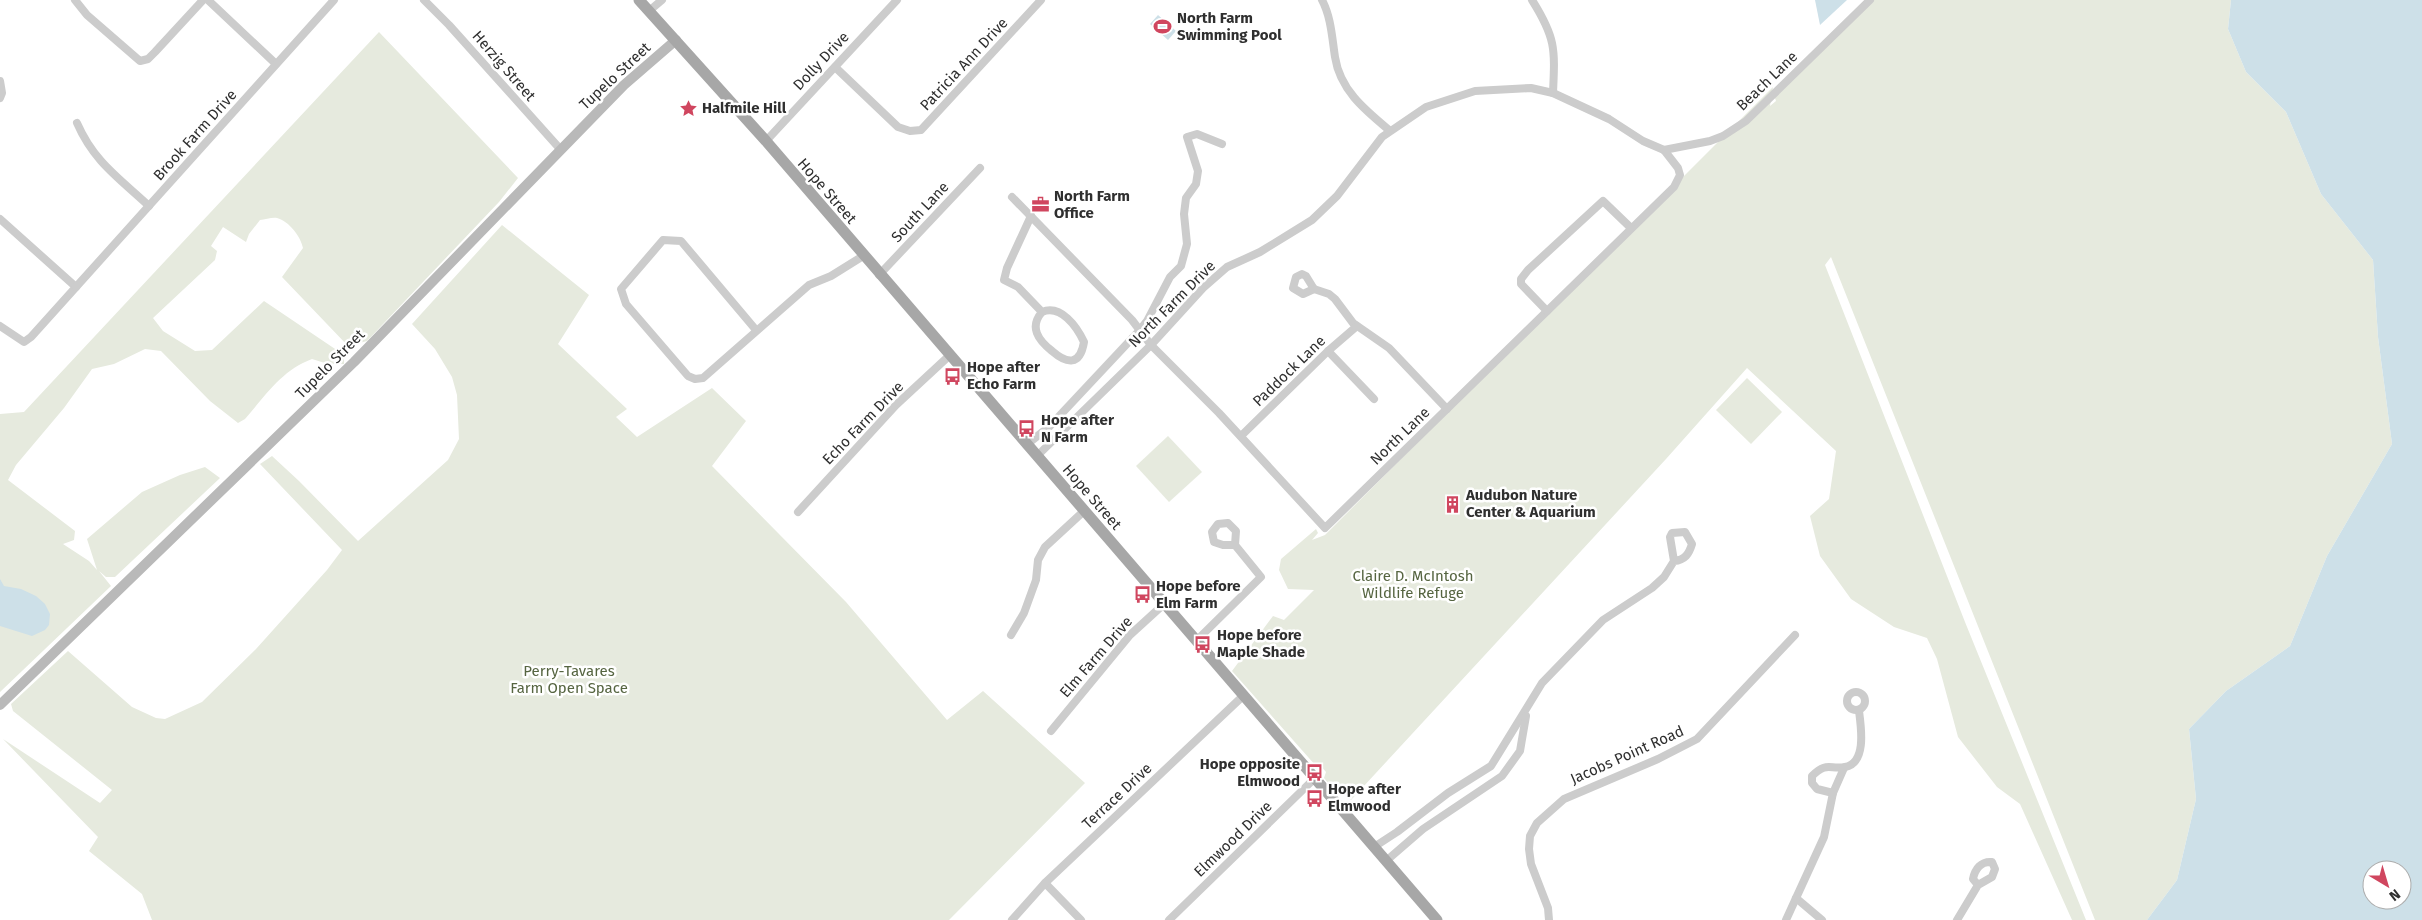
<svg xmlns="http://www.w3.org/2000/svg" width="2422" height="920" viewBox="0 0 2422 920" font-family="'Fira Sans',sans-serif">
  <rect width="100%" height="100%" fill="#fff"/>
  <g fill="#e6eade">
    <path d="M1870,0h361l-3,29 18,43 40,40 35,82 52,66 5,77 14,107 -65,112 -37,90 -64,45 -37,38 7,70 -19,81 -30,40h-52l-264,-663 -6,8 140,357 121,298h-14l-52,-116 -23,-17 -39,-50 -21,-78 -10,-21 -33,-11 -43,-28 -31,-43 -10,-40 19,-17 7,-48 -89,-83 -81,91 -315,341c-9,-10 -19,-11 -27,-22l2,-6 -6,-7 -4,1 -84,-95 41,-55 11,4 30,-30 -26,-1 -9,-19 2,-11 35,-30 2,4 -6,7 13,-5 448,-448 -3,19 6,-5 -3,-9z"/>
    <path d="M379,32l139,146 -19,24 -132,139 -19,5 -66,-69 21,-29c-2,-11 -14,-27 -26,-30 -5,-1 -12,2 -17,2l-11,14 -3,8 -23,-15 -12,19 6,5 -2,9 -62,58 10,13 32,20 17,-1 52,-49 80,54v9h-16l-16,-5c-30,11 -46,36 -67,60l-7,4 -28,-22 -49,-50 -16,-2 -31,15 -22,5 -28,39 -48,57 -8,15 67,51 -1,9 -11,4 26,17 8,9 -10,-31 55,-47 38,-17 25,-8 15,11 -105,99h-9l-7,-6 12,15 -111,106v-278l24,-2z"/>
    <polygon points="502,225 589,295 558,344 627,409 616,417 637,437 712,388 746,421 712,466 846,602 947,720 983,691 1085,783 949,920 152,920 142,894 89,851 98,837 3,739 100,803 112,790 13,711 11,704 68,651 132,707 156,718 165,719 202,702 256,649 327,570 342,550 260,464 272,456 299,481 358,541 448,460 459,439 457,395 452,377 435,349 412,324"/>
    <polygon points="1747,378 1782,412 1751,444 1716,410"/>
    <polygon points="1168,436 1202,472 1169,502 1136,466"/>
  </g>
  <g fill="#cde0e8" fill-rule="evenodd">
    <polygon points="1815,0 1847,0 1820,25"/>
    <path d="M2231,0h191v920h-275l30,-40 19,-81 -7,-70 37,-38 64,-45 37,-90 65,-112 -14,-107 -5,-77 -52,-66 -35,-82 -40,-40 -18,-43zM2372,870h30v30h-30z"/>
    <polygon points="1158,15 1176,31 1168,40 1150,24"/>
    <polygon points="0,579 4,586 21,589 36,596 45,604 50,614 49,625 45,630 32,636 0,626"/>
  </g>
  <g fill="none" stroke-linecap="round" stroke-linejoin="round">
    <g stroke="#ccc" stroke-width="8">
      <polyline points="75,0 87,15 140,61 148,59 155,52 203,0"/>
      <polyline points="208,0 276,64"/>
      <polyline points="424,0 449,25 561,150"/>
      <path d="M1322,0c9,17 10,37 13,57 5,33 30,53 54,73"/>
      <path d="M1532,0c24,38 23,49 21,93"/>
      <polyline points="649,11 662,0"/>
      <polyline points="835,67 898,127 910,131 921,130 1041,0"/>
      <polyline points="0,81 2,93 0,98"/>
      <path d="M77,123c17,39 42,55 72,83"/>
      <polyline points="766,141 897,0"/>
      <polyline points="1664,150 1710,141 1723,136 1746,121 1870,0"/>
      <polyline points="1012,197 1132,320 1151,345 1219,413 1325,528 1674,187 1680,175 1678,168 1664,150 1643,141 1609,119 1553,93 1531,88 1475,91 1426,107 1382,137 1337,196 1312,220 1260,252 1227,267 1203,288 1151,345 1037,456"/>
      <path d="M1031,216l-24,52 -3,12 14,7 24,25c19,-8 35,15 42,30 -4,24 -17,22 -32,9 -14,-11 -23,-24 -10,-39"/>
      <polyline points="0,219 76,287 31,337 24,342 0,326"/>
      <polygon points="1302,274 1306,276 1314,289 1303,294 1293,288 1296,277"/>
      <polyline points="879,275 980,168"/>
      <polyline points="76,287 334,0"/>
      <polyline points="1314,289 1329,294 1335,299 1353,323 1389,348 1447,409"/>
      <polyline points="1547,311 1521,284 1521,279 1528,270 1603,201 1631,228"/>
      <polyline points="756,330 681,241 663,240 621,289 626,304 688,376 695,379 703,378 809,285 831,276 863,256"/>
      <polyline points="1328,351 1374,399"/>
      <polyline points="1241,436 1328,351 1357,326"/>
      <polyline points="1026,445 1049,427 1139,331 1147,321 1170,277 1181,266 1187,244 1184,214 1186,198 1196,184 1198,171 1187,137 1197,134 1222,144"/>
      <polyline points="798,512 896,405 950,355"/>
      <polyline points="1011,635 1024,613 1036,580 1038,560 1045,547 1084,511"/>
      <polyline points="1196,641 1261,577 1235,545 1236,531 1228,523 1218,524 1212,532 1214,542 1223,545 1235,545"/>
      <circle cx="1856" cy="701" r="9"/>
      <polyline points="1051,731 1130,635 1164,604"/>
      <path d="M1833,793l-16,-4 -5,-6v-7c15,-15 18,-6 33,-9 22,-4 16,-40 14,-56"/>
      <path d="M1374,847l23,-15 51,-39 43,-27 51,-83 61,-63 49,-32 12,-11 10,-16 -4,-24 2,-4 13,-1 7,12c-3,10 -7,16 -18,17"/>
      <polyline points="1386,861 1423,829 1502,776 1520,751 1526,716"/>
      <polyline points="1045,883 1081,920"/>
      <polyline points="1796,898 1822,920"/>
      <polyline points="1012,920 1045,883 1243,696"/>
      <polyline points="1169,920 1315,778"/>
      <polyline points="1549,920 1548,908 1531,864 1529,849 1530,836 1537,823 1564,799 1658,759 1697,739 1795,635"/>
      <polyline points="1786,920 1824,837 1833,793 1844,768"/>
      <path d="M1957,920l21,-35 14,-8 3,-8 -3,-7c-11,-1 -17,7 -19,17l5,6"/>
    </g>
    <polyline stroke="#b9b9b9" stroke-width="10" points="0,705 354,362 624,85 676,40"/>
    <polyline stroke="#a7a7a7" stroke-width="11" points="639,0 766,141 1437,920"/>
  </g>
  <defs>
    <symbol id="stadium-bare" viewBox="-9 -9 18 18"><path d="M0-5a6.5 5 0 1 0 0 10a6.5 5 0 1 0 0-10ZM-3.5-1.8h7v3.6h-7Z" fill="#d0465f" stroke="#fff" stroke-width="2.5" paint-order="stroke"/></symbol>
    <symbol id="sight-bare" viewBox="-9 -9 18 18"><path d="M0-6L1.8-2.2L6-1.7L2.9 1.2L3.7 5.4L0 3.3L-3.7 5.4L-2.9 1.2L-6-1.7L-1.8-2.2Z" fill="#d0465f" stroke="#fff" stroke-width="2.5" paint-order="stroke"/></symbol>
    <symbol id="office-bare" viewBox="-9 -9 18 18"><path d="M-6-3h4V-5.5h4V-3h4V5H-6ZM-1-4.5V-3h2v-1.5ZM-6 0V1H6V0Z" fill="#d0465f" stroke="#fff" stroke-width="2.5" paint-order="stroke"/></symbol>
    <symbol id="bus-bare" viewBox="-9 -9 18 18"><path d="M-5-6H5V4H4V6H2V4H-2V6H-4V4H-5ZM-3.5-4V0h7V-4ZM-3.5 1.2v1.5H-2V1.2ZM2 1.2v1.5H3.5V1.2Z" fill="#d0465f" stroke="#fff" stroke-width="2.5" paint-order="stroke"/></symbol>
    <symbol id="building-bare" viewBox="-9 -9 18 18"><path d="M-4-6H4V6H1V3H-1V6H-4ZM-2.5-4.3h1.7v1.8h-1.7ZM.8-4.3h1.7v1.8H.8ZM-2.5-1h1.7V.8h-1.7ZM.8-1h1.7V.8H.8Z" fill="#d0465f" stroke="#fff" stroke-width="2.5" paint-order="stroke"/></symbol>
  </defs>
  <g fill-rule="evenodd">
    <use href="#stadium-bare" x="1150" y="14" width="25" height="25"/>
    <use href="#sight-bare" x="676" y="96" width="25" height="25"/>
    <use href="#office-bare" x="1028" y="192" width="25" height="25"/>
    <use href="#bus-bare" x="940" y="364" width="25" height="25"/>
    <use href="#bus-bare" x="1014" y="416" width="25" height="25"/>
    <use href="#building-bare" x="1440" y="492" width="25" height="25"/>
    <use href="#bus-bare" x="1130" y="582" width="25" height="25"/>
    <use href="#bus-bare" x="1190" y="632" width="25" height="25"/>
    <use href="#bus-bare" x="1302" y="760" width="25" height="25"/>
    <use href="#bus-bare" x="1302" y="786" width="25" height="25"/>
  </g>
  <g text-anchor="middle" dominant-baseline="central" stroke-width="5" stroke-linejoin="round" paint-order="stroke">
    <g font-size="15" font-weight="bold" fill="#2f2f2f" stroke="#fff" text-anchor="start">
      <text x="1177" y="18">North Farm<tspan x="1177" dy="17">Swimming Pool</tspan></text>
      <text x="702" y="108">Halfmile Hill</text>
      <text x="1054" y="196">North Farm<tspan x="1054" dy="17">Office</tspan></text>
      <text x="967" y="367">Hope after<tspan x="967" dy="17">Echo Farm</tspan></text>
      <text x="1041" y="420">Hope after<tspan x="1041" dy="17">N Farm</tspan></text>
      <text x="1466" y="495">Audubon Nature<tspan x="1466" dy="17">Center &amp; Aquarium</tspan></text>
      <text x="1156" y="586">Hope before<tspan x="1156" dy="17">Elm Farm</tspan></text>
      <text x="1217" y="635">Hope before<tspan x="1217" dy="17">Maple Shade</tspan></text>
      <text x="1300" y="764" text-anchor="end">Hope opposite<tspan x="1300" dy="17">Elmwood</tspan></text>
      <text x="1328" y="789">Hope after<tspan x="1328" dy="17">Elmwood</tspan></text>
    </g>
    <g font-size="15" fill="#2f2f2f" stroke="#fff">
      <text transform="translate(821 61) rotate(-47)">Dolly Drive</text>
      <text transform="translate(964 64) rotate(-47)">Patricia Ann Drive</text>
      <text transform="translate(504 66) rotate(49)">Herzig Street</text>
      <text transform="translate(615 76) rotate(-43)">Tupelo Street</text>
      <text transform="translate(1767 81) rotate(-44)">Beach Lane</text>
      <text transform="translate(195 135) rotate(-48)">Brook Farm Drive</text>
      <text transform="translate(827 191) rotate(49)">Hope Street</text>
      <text transform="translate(920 212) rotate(-47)">South Lane</text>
      <text transform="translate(1172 304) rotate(-45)">North Farm Drive</text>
      <text transform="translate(330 364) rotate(-45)">Tupelo Street</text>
      <text transform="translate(1289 371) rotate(-44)">Paddock Lane</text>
      <text transform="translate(863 423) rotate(-46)">Echo Farm Drive</text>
      <text transform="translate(1400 436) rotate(-44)">North Lane</text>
      <text transform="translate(1092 497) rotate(49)">Hope Street</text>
      <text transform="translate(1096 657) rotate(-49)">Elm Farm Drive</text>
      <text transform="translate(1627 755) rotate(-24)">Jacobs Point Road</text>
      <text transform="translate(1117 796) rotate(-43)">Terrace Drive</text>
      <text transform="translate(1233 839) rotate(-44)">Elmwood Drive</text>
    </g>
    <g font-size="15" fill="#566541" stroke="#fff">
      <text x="1413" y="576">Claire D. McIntosh<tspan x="1413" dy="17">Wildlife Refuge</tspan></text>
      <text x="569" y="671">Perry-Tavares<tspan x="569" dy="17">Farm Open Space</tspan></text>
    </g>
  </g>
  <g transform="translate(2387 885) rotate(142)"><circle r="24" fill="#ffffff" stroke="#acacac"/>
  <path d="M0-4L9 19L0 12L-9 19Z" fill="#d0465f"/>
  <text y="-8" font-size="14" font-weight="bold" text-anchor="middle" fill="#2f2f2f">N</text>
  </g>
</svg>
